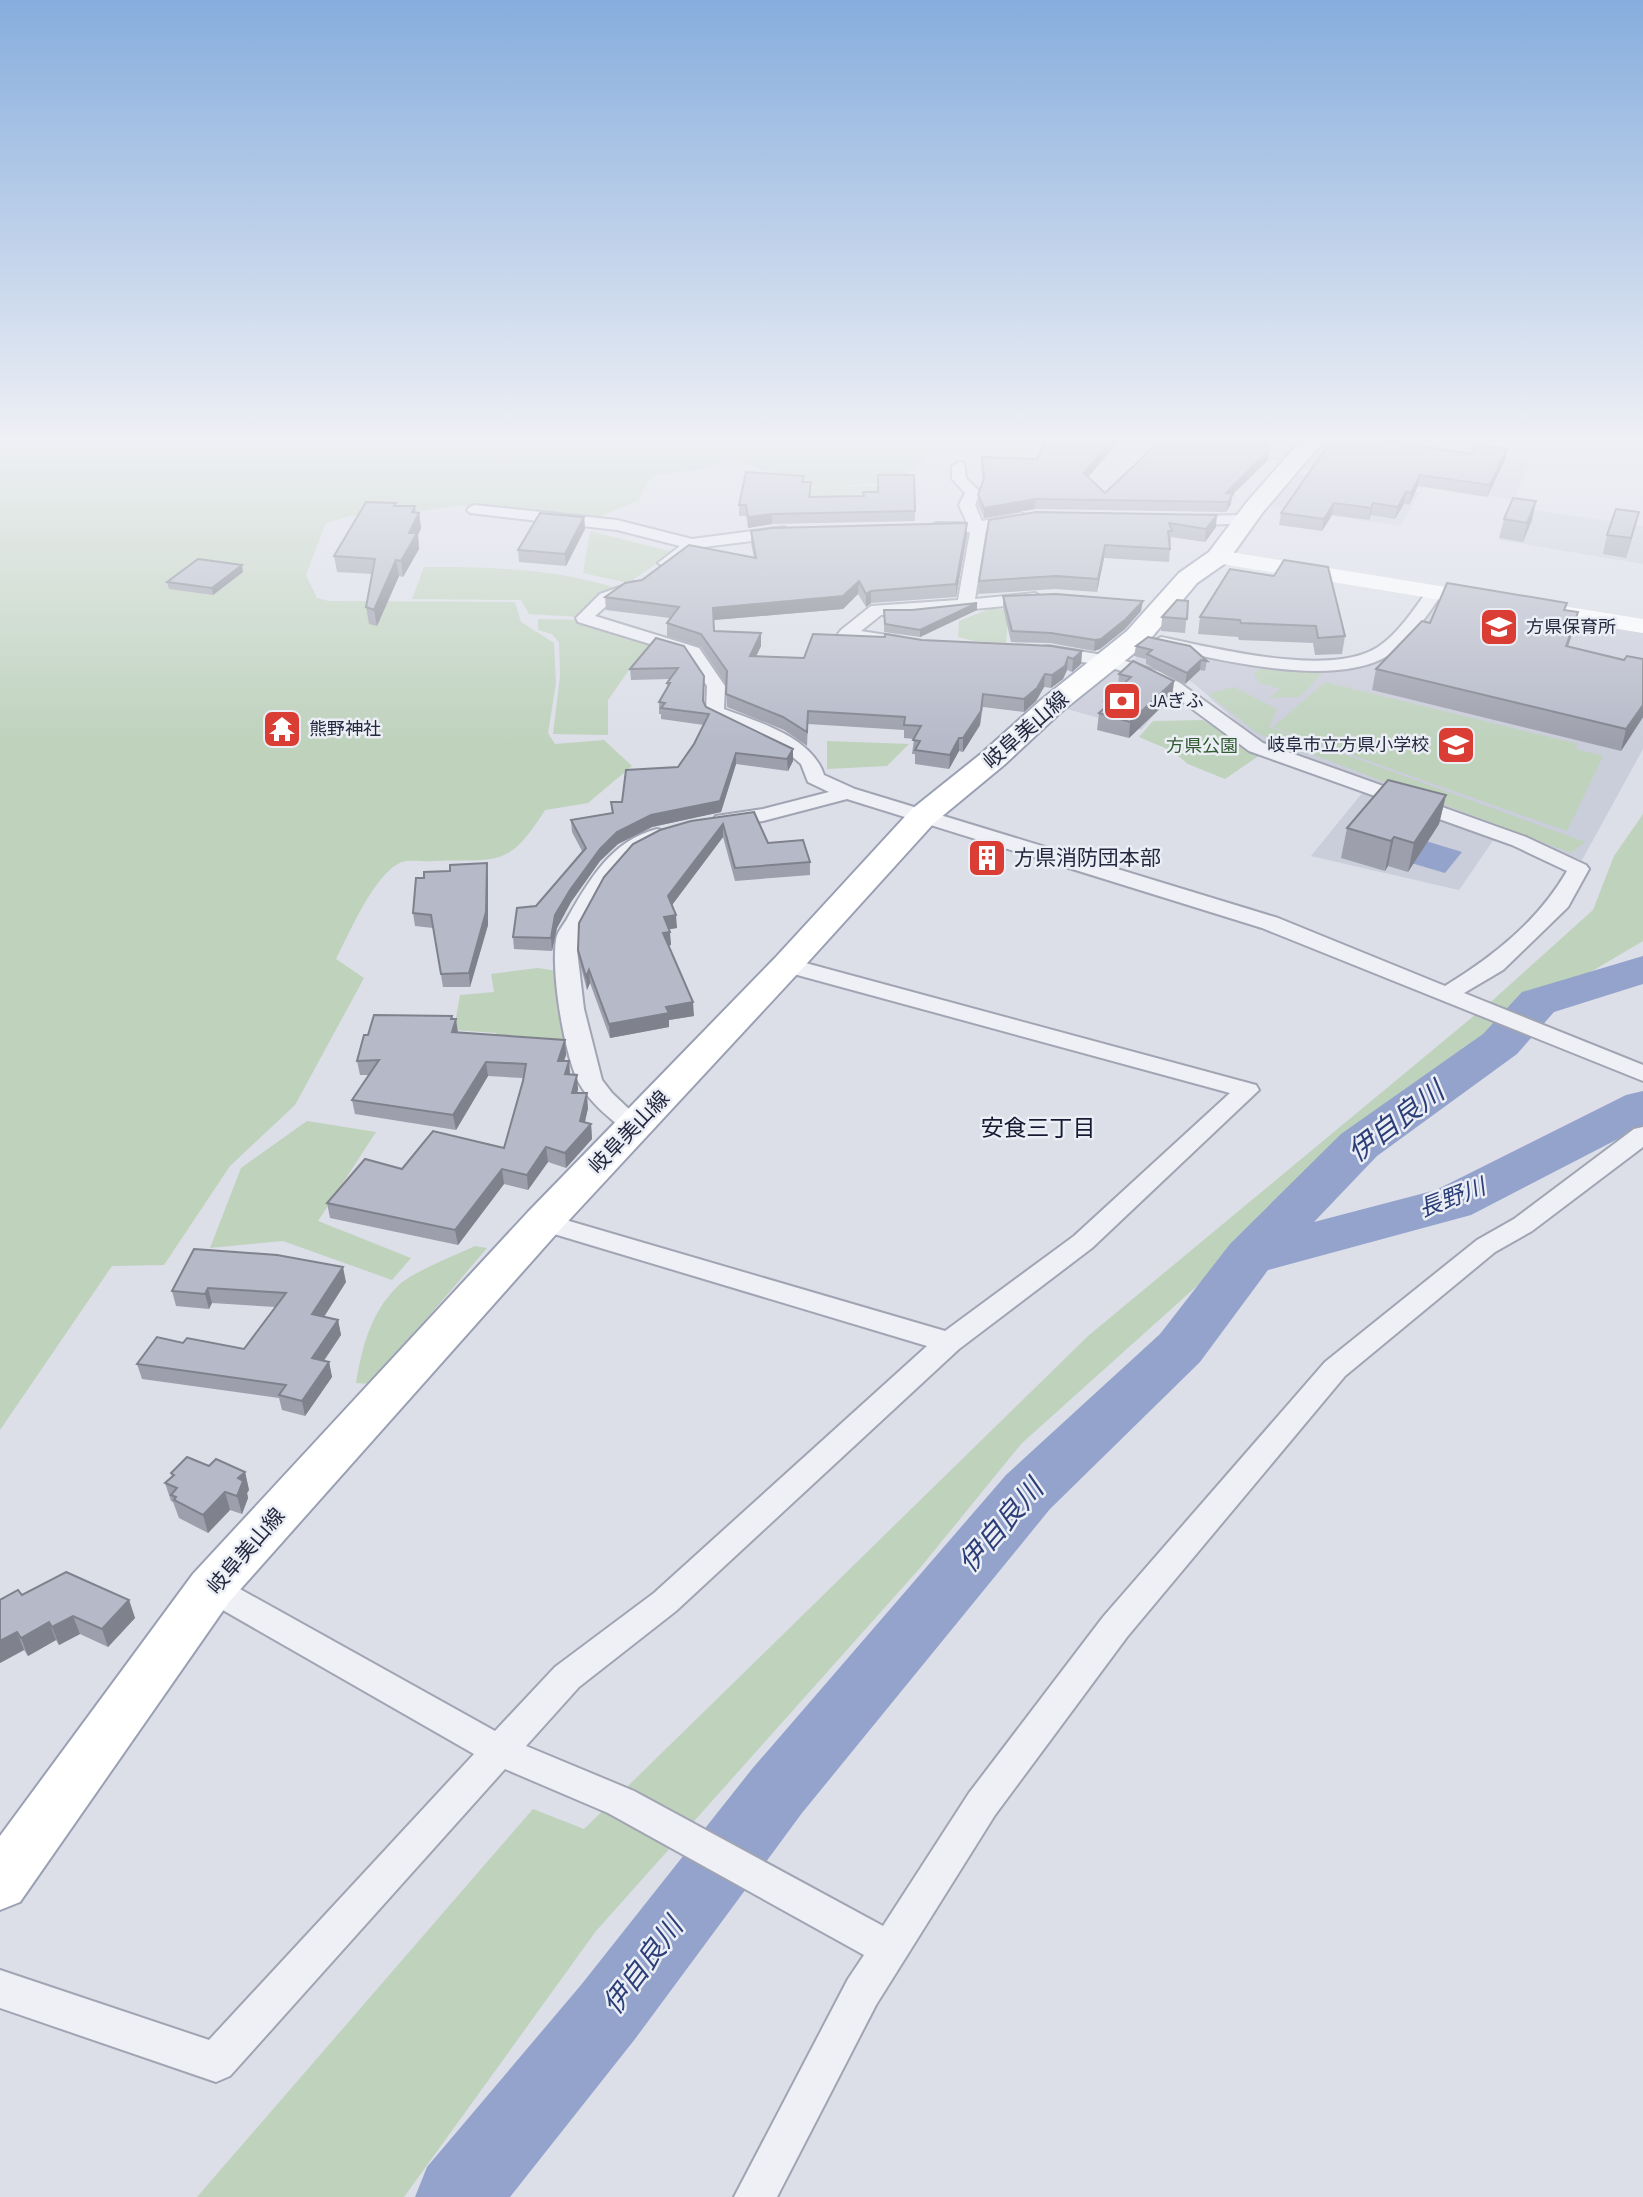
<svg xmlns="http://www.w3.org/2000/svg" width="1643" height="2197" viewBox="0 0 1643 2197" font-family="'Source Sans 3','Noto Sans JP',sans-serif">
  <rect width="100%" height="100%" fill="#dcdee8"/>
  <g fill="#cacdda">
    <polygon points="1328,437 1340,437 1529,463 1514,500 1300,468"/>
    <polygon points="1298,474 1420,492 1400,526 1267,506"/>
    <polygon points="1513,507 1643,526 1643,564 1499,540"/>
    <polygon points="1441,599 1643,633 1643,749 1582,860 1448,808 1258,741 1195,684 1171,669 1131,662 1152,644 1265,667 1317,671 1377,660"/>
    <polygon points="1120,667 1174,692 1141,730 1067,709"/>
    <polygon points="1363,792 1494,839 1459,890 1311,856"/>
  </g>
  <g fill="#bed2bc">
    <path d="M0,437h1081l-38,3 -16,15 -94,-2 -36,29 -78,6 -85,-28 -28,9 -49,6 -8,5 -11,21 -50,20 -106,-14 -28,-1 -49,8 -54,2 -25,7 -20,52 11,23 12,3 186,1 6,20 33,21 2,40 -8,50 7,11 49,-4 28,26 -44,37 -43,7c-37,59 -47,49 -111,51 -10,1 -24,-2 -32,1 -27,10 -53,72 -66,97l28,19 -69,127 -65,61 -66,99 -52,1 -112,164z"/>
    <polygon points="1238,437 1306,437 1285,461 1262,459"/>
    <polygon points="902,485 905,500 809,501 810,488"/>
    <polygon points="590,531 674,552 628,583 583,573"/>
    <path d="M424,567c65,0 126,1 189,20l-34,30 -50,-3 -8,-14 -109,-1z"/>
    <polygon points="991,608 1009,610 1006,643 974,641 958,637 959,621"/>
    <polygon points="538,619 577,620 659,649 675,668 631,667 608,700 608,735 553,734 560,676 559,642 552,634 538,630"/>
    <polygon points="1259,669 1323,672 1300,697 1270,698 1280,689 1260,683 1254,674"/>
    <polygon points="1325,682 1578,744 1575,749 1603,756 1567,831 1273,727"/>
    <polygon points="1234,687 1277,709 1269,727 1585,842 1571,853 1257,733 1208,694"/>
    <polygon points="1203,720 1260,755 1225,779 1188,764 1172,751 1139,737 1153,721"/>
    <polygon points="827,741 909,744 887,766 827,769"/>
    <polygon points="1643,814 1643,941 1577,980 1545,989 1301,1185 1198,1285 1021,1444 920,1568 596,1931 404,2197 197,2197 533,1809 584,1829 1088,1336 1493,1000 1593,910 1614,856"/>
    <polygon points="538,968 557,971 568,1043 498,1043 496,1033 454,1030 460,995 494,992 491,974"/>
    <polygon points="307,1121 376,1132 318,1221 411,1258 392,1280 283,1241 210,1248 241,1168"/>
    <path d="M475,1246l12,2 -116,136 -15,-1c6,-36 15,-71 42,-97 14,-14 58,-31 77,-40z"/>
  </g>
  <polygon fill="#93a3cc" points="1383,828 1462,852 1445,873 1364,849"/>
  <g fill="none" stroke-linecap="round" stroke-linejoin="round">
    <polygon fill="#93a3cc" fill-rule="evenodd" points="1643,956 1643,984 1554,1012 1517,1054 1377,1156 1314,1222 1436,1190 1626,1095 1643,1091 1643,1126 1471,1215 1268,1270 1200,1362 1050,1509 802,1813 635,2039 510,2197 415,2197 427,2167 581,1985 752,1769 1006,1475 1160,1334 1230,1244 1341,1134 1483,1034 1522,992"/>
    <defs>
      <g id="minor">
        <polygon points="959,462 964,463 966,478 980,492 975,505 982,521 1021,513 1029,518 1026,521 986,530 975,599 1035,593 1043,598 1035,603 911,615 881,615 861,631 899,637 902,641 899,645 893,646 841,638 838,634 841,630 871,606 958,600 970,532 936,533 928,528 936,523 967,523 959,505 965,493 952,479 952,466"/>
        <polygon points="475,505 617,520 692,539 784,527 792,532 784,537 696,548 666,568 658,563 680,546 617,530 470,513 467,510 470,507"/>
        <polygon points="1245,515 1253,520 1250,523 1183,526 1175,521 1183,516"/>
        <path d="M634,582l6,2 2,3 -2,3 -28,11 -17,15 104,32 26,38 -1,23c34,13 88,28 100,66l31,14 423,129 167,68c49,-30 93,-65 122,-115l-55,-26 -263,-94 -81,-60 -22,-12 -40,-13 -64,-11 -3,-4 3,-4 6,-1 61,10 49,15 22,12 83,60 263,94 60,28 3,4 -21,38 -65,63 -39,23 179,72v16l-381,-153 -415,-129 -84,22 -40,5 -7,-2 -3,-4 3,-4 47,-7 66,-17 -21,-10 -7,-18 -13,-11 -80,-37 -2,-4 1,-26 -21,-31 -108,-33 -2,-4 24,-24z"/>
        <path d="M1434,589l8,5c-15,21 -31,47 -53,61 -54,34 -169,5 -228,-8l-9,-5 9,-5c53,11 170,41 217,10 21,-14 35,-37 50,-57z"/>
        <path d="M657,829l7,2 3,4 -31,19 -20,20 -37,61 -2,15 7,59 18,71 10,13 35,33 -3,6c-15,3 -22,-3 -33,-13 -12,-10 -24,-22 -32,-36 -15,-29 -28,-110 -23,-143 1,-9 8,-15 12,-23 21,-37 44,-77 89,-88z"/>
        <polygon points="787,958 1256,1085 1259,1090 1092,1248 959,1349 676,1611 579,1687 526,1746 634,1791 883,1926 969,1793 1103,1617 1325,1362 1477,1240 1514,1219 1634,1129 1643,1127 1643,1147 1532,1231 1495,1252 1345,1376 1127,1637 995,1815 876,2005 777,2197 734,2197 848,1979 864,1955 608,1813 505,1769 230,2076 216,2082 0,2008 0,1970 209,2040 474,1754 200,1597 195,1588 200,1579 211,1575 222,1579 495,1731 555,1667 654,1593 927,1346 534,1228 530,1222 534,1216 543,1213 552,1216 945,1331 1074,1236 1230,1093 779,970 776,965 779,960"/>
      </g>
      <polygon id="primary" points="1304,437 1327,437 1263,512 1227,562 1197,583 1147,643 1061,712 1004,765 934,823 799,972 558,1232 229,1602 20,1902 0,1910 0,1836 193,1574 528,1212 775,958 912,809 982,753 1041,700 1127,631 1179,573 1209,552 1247,502"/>
    </defs>
    <use href="#minor" stroke="#a1a4b2" stroke-width="4"/>
    <use href="#primary" stroke="#9aa0b4" stroke-width="4"/>
    <use href="#minor" fill="#eff0f6" fill-rule="evenodd"/>
    <polygon fill="#fff" fill-rule="evenodd" points="1218,550 1643,619 1643,633 1210,562 1207,557 1210,552"/>
    <use href="#primary" fill="#fff" fill-rule="evenodd"/>
  </g>
  <g fill="#9d9fac">
    <polygon points="1047,437 1117,437 1116,445 1088,477 1105,493 1268,460 1232,495 1231,504 1226,512 1035,509 984,518 978,505 978,495 983,481 981,467 982,457 1037,459"/>
    <polygon points="1334,437 1379,437 1379,439 1471,454 1507,449 1505,460 1487,497 1418,486 1409,505 1404,504 1395,519 1371,515 1369,520 1332,515 1322,531 1279,525 1281,513"/>
    <polygon points="804,476 804,482 811,482 811,497 915,511 915,521 772,524 748,528 746,516 739,516 739,505"/>
    <polygon points="396,503 396,506 419,513 421,528 418,535 419,549 403,577 399,576 377,626 369,624 366,607 372,574 337,572 334,556"/>
    <polygon points="1036,512 1216,527 1205,542 1171,537 1169,562 1104,558 1097,592 1055,589 978,594 979,581"/>
    <polygon points="1639,512 1626,558 1603,554 1607,535"/>
    <polygon points="584,517 585,529 566,566 519,562 518,550"/>
    <polygon points="1504,519 1532,520 1523,542 1499,538"/>
    <polygon points="967,523 967,535 956,597 871,603 866,607 858,594 843,609 714,620 714,631 761,633 761,646 756,656 804,658 922,640 1082,651 1081,664 1072,672 1067,670 1063,679 1051,688 1044,687 1036,701 1024,712 983,707 980,725 963,752 959,751 949,769 915,764 915,754 912,754 914,739 904,738 904,730 808,724 807,746 784,730 727,707 726,684 701,647 667,636 667,623 670,618 606,610 605,597 754,558 751,543 751,531"/>
    <polygon points="1230,569 1345,636 1342,654 1315,655 1313,643 1239,640 1238,637 1198,634 1200,617"/>
    <polygon points="243,572 213,595 169,589 167,582"/>
    <polygon points="1003,596 1141,611 1125,629 1100,649 1094,651 1050,643 1011,642 1003,607"/>
    <polygon points="1188,601 1185,633 1161,631 1162,617"/>
    <polygon points="977,603 977,610 920,637 884,632 884,610 912,610"/>
    <polygon points="1565,610 1578,612 1568,646 1643,717 1621,751 1372,690 1376,669 1430,623"/>
    <polygon points="656,638 704,676 704,702 706,707 793,761 788,771 736,764 721,812 652,827 618,844 600,861 571,902 557,928 552,951 514,949 513,937 536,906 582,851 572,832 571,820 612,813 611,802 622,802 678,767 694,744 704,725 661,719 661,714 659,714 659,702 667,688 667,683 670,679 631,680 630,669"/>
    <polygon points="1136,646 1207,661 1205,671 1200,670 1185,684 1146,664 1146,659 1134,656"/>
    <polygon points="1119,674 1174,681 1172,697 1129,738 1097,730 1099,713 1103,710 1104,701 1118,688"/>
    <polygon points="1446,795 1439,824 1408,872 1388,866 1385,871 1341,858 1347,828"/>
    <polygon points="754,812 768,843 810,862 810,875 735,881 723,837 672,905 677,928 669,929 671,945 668,946 694,1016 669,1020 669,1027 610,1038 590,983 587,990 580,964 578,950 604,877"/>
    <polygon points="488,876 488,925 470,987 443,987 433,928 415,926 413,913 424,878"/>
    <polygon points="452,1016 458,1033 565,1040 566,1055 564,1061 569,1061 570,1074 578,1089 577,1093 588,1108 585,1122 591,1124 592,1139 566,1168 548,1162 528,1190 504,1184 458,1245 330,1218 327,1203 402,1169 504,1148 523,1078 488,1076 456,1130 355,1114 352,1100 369,1075 360,1075 357,1061 368,1035"/>
    <polygon points="194,1249 346,1282 324,1317 338,1320 341,1335 324,1361 329,1362 332,1377 305,1416 282,1410 279,1398 142,1379 137,1364 183,1343 244,1349 275,1307 212,1303 209,1309 176,1306 172,1291"/>
    <polygon points="209,1466 245,1472 249,1490 247,1493 248,1498 242,1514 230,1510 208,1533 179,1518 173,1502 171,1501 165,1483 172,1477 171,1473"/>
    <polygon points="22,1595 129,1600 135,1618 108,1647 80,1634 59,1645 56,1640 28,1656 24,1650 0,1663"/>
  </g>
  <g fill="#7f828c">
    <polygon points="1115,437 1117,437 1116,445 1083,483 1084,473"/>
    <polygon points="1507,449 1505,460 1487,497 1490,485"/>
    <polygon points="1269,450 1268,460 1232,495 1231,504 1226,512 1228,502 1231,497 1224,503 1226,493"/>
    <polygon points="1420,475 1418,486 1409,505 1411,493"/>
    <polygon points="1406,492 1404,504 1395,519 1398,507"/>
    <polygon points="1036,499 1035,509 984,518 984,508"/>
    <polygon points="1536,501 1532,520 1523,542 1527,523"/>
    <polygon points="1334,503 1332,515 1322,531 1324,519"/>
    <polygon points="1373,503 1371,515 1369,520 1371,508"/>
    <polygon points="415,506 416,518 419,513 421,528 418,535 419,549 403,577 401,561 409,533 412,512"/>
    <polygon points="1639,512 1634,531 1626,558 1631,538"/>
    <polygon points="772,514 772,524 748,528 748,517"/>
    <polygon points="1217,515 1216,527 1205,542 1206,529"/>
    <polygon points="584,517 585,529 566,566 565,554"/>
    <polygon points="967,523 967,535 956,597 956,584"/>
    <polygon points="1105,545 1104,558 1097,592 1098,579"/>
    <polygon points="396,560 399,576 377,626 374,610"/>
    <polygon points="242,565 243,572 213,595 212,588"/>
    <polygon points="859,581 858,594 843,609 714,620 713,608"/>
    <polygon points="871,591 871,603 866,607 866,594"/>
    <polygon points="1143,601 1141,611 1125,629 1100,649 1094,651 1095,640"/>
    <polygon points="977,603 977,610 920,637 920,630"/>
    <polygon points="1578,612 1573,632 1561,666 1566,646"/>
    <polygon points="761,633 761,646 750,669 750,656"/>
    <polygon points="1082,651 1081,664 1072,672 1073,659"/>
    <polygon points="1068,657 1067,670 1063,679 1051,688 1052,675"/>
    <polygon points="1201,660 1200,670 1185,684 1187,673"/>
    <polygon points="1045,674 1044,687 1036,701 1024,712 1024,699"/>
    <polygon points="1174,681 1172,697 1129,738 1130,722"/>
    <polygon points="983,694 980,725 963,752 963,738"/>
    <polygon points="1643,705 1643,717 1621,751 1626,729"/>
    <polygon points="959,738 959,751 949,769 950,755"/>
    <polygon points="793,749 793,761 788,771 787,759"/>
    <polygon points="736,753 736,764 721,812 652,827 618,844 600,861 571,902 557,928 552,951 551,938 555,915 570,890 600,849 617,832"/>
    <polygon points="1446,795 1439,824 1408,872 1414,843"/>
    <polygon points="723,824 723,837 669,909 668,896"/>
    <polygon points="1394,837 1388,866 1385,871 1391,841"/>
    <polygon points="487,863 488,876 488,925 470,987 469,973"/>
    <polygon points="676,915 677,928 665,930 664,917"/>
    <polygon points="670,932 671,945 663,947 663,933"/>
    <polygon points="589,970 590,983 587,990 586,977"/>
    <polygon points="693,1002 694,1016 669,1020 669,1027 610,1038 609,1024 666,1007"/>
    <polygon points="452,1016 453,1026 456,1019 458,1033 452,1032"/>
    <polygon points="565,1040 566,1055 559,1075 558,1061"/>
    <polygon points="569,1061 570,1076 565,1074"/>
    <polygon points="486,1062 488,1076 456,1130 453,1115"/>
    <polygon points="577,1075 578,1089 574,1107 572,1093"/>
    <polygon points="587,1093 588,1108 582,1134 591,1124 592,1139 566,1168 565,1153 580,1121"/>
    <polygon points="546,1147 548,1162 528,1190 527,1175"/>
    <polygon points="502,1169 504,1184 458,1245 455,1230"/>
    <polygon points="343,1267 346,1282 316,1329 312,1314"/>
    <polygon points="208,1288 212,1303 209,1309 205,1294"/>
    <polygon points="338,1320 341,1335 315,1373 312,1358"/>
    <polygon points="329,1362 332,1377 305,1416 302,1401"/>
    <polygon points="245,1472 249,1490 247,1493 248,1498 242,1514 237,1496 238,1478"/>
    <polygon points="225,1492 230,1510 208,1533 203,1515"/>
    <polygon points="129,1600 135,1618 108,1647 102,1629"/>
    <polygon points="73,1616 80,1634 59,1645 52,1627"/>
    <polygon points="49,1622 56,1640 28,1656 21,1638"/>
    <polygon points="17,1632 24,1650 0,1663 0,1641"/>
  </g>
  <g fill="#b6b9c8" stroke="#7f828c" stroke-width="2">
    <polygon points="1047,437 1115,437 1084,473 1105,493 1164,437 1260,437 1269,450 1226,493 1233,494 1228,502 1036,499 984,508 978,495 984,478 982,457 1037,459"/>
    <polygon points="1334,437 1377,437 1375,439 1471,454 1476,444 1507,449 1490,485 1420,475 1411,493 1406,492 1398,507 1373,503 1371,508 1334,503 1324,519 1281,513"/>
    <polygon points="746,472 804,476 802,482 811,482 809,497 864,496 863,492 878,492 878,475 914,475 915,511 772,514 748,517 746,505 739,505"/>
    <polygon points="1513,498 1536,501 1527,523 1504,519"/>
    <polygon points="366,502 396,503 394,506 415,506 412,512 419,513 409,533 417,533 401,561 396,560 374,610 366,607 375,559 334,556"/>
    <polygon points="1616,509 1639,512 1631,538 1607,535"/>
    <polygon points="1036,512 1217,515 1206,529 1169,523 1172,531 1168,531 1170,549 1105,545 1098,579 1056,576 979,581 989,520"/>
    <polygon points="540,513 584,517 565,554 518,550"/>
    <polygon points="967,523 956,584 871,591 866,594 859,581 843,596 713,608 714,631 761,633 750,656 804,658 813,634 885,637 885,634 922,640 1051,646 1082,651 1073,659 1068,657 1065,666 1052,675 1045,674 1037,688 1024,699 983,694 981,711 963,738 959,738 950,755 915,750 920,741 913,740 921,726 904,725 905,717 808,711 807,732 783,717 726,694 727,671 701,634 667,623 679,607 605,597 625,583 642,580 689,545 756,558 751,531 772,528"/>
    <polygon points="198,559 242,565 212,588 167,582"/>
    <polygon points="1284,560 1328,567 1345,636 1318,638 1316,626 1241,623 1240,620 1200,617 1230,569 1274,576"/>
    <polygon points="1447,583 1567,603 1564,610 1578,612 1566,646 1624,660 1627,656 1643,659 1643,705 1626,729 1376,669 1422,621 1430,623"/>
    <polygon points="1056,594 1143,601 1126,619 1101,639 1095,640 1051,633 1012,631 1003,596"/>
    <polygon points="1177,600 1188,601 1187,619 1162,617"/>
    <polygon points="977,603 920,630 885,624 884,610 912,610"/>
    <polygon points="1148,637 1190,646 1207,661 1201,660 1187,673 1147,654 1152,650 1136,646"/>
    <polygon points="656,638 684,646 704,676 703,701 706,707 793,749 787,759 736,753 720,801 651,815 617,832 600,849 570,890 555,915 551,938 513,937 517,908 536,906 586,848 571,820 613,813 611,802 622,802 626,770 678,767 694,744 709,714 661,708 665,703 659,702 670,683 667,683 678,668 630,669"/>
    <polygon points="1133,661 1174,681 1130,722 1099,713 1110,703 1104,701 1131,677 1119,674"/>
    <polygon points="1388,780 1446,795 1414,843 1394,837 1391,841 1347,828"/>
    <polygon points="754,812 768,843 803,840 810,862 735,868 723,824 668,896 676,915 664,917 670,932 663,933 693,1002 666,1007 669,1013 609,1024 589,970 586,977 578,950 579,923 604,877 633,844 660,830 691,821"/>
    <polygon points="487,863 486,912 469,973 441,974 431,915 413,913 416,878 424,878 424,872 450,871 450,865"/>
    <polygon points="374,1015 452,1016 451,1019 456,1019 452,1032 565,1040 558,1061 569,1061 565,1074 577,1075 572,1093 587,1093 580,1121 591,1124 565,1153 546,1147 527,1175 502,1169 455,1230 327,1203 365,1159 402,1169 433,1131 504,1148 523,1081 526,1064 486,1062 453,1115 352,1100 379,1060 357,1061 364,1035 368,1035"/>
    <polygon points="194,1249 277,1255 343,1267 312,1314 338,1320 312,1358 329,1362 302,1401 279,1395 286,1385 137,1364 157,1337 183,1343 187,1338 244,1349 286,1293 208,1288 205,1294 172,1291"/>
    <polygon points="187,1457 209,1466 216,1459 245,1472 238,1478 243,1481 237,1496 225,1492 203,1515 174,1500 176,1497 171,1495 177,1488 165,1483 174,1475 171,1473"/>
    <polygon points="66,1572 129,1600 102,1629 73,1616 52,1627 49,1622 21,1638 17,1632 0,1641 0,1600 18,1590 22,1595"/>
  </g>
  <linearGradient id="sky" x2="0" y2="1"><stop stop-color="#86addd"/><stop offset="0.59" stop-color="#eff0f5"/><stop offset="1" stop-color="#eff0f5" stop-opacity="0"/></linearGradient>
  <rect width="1643" height="745" fill="url(#sky)"/>
  <defs>
    <symbol id="school-square" viewBox="-11 -11 22 22"><rect x="-9" y="-9" width="18" height="18" rx="4" fill="#da3d34" stroke="#ebeef5"/><path d="M0-5L7-2L0 1L-7-2ZM-4 1L0 2.5L4 1V4Q0 6-4 4Z" fill="#fff"/></symbol>
    <symbol id="bank-square" viewBox="-11 -11 22 22"><rect x="-9" y="-9" width="18" height="18" rx="4" fill="#da3d34" stroke="#ebeef5"/><path d="M-6-4H6V4H-6ZM0-2.3a2.3 2.3 0 1 0 0 4.6a2.3 2.3 0 1 0 0-4.6Z" fill="#fff"/></symbol>
    <symbol id="temple-square" viewBox="-11 -11 22 22"><rect x="-9" y="-9" width="18" height="18" rx="4" fill="#da3d34" stroke="#ebeef5"/><path d="M0-6L5-2H3V0L6.5 2.5H4V6H1.5V3h-3V6H-4V2.5H-6.5L-3 0V-2H-5Z" fill="#fff"/></symbol>
    <symbol id="building-square" viewBox="-11 -11 22 22"><rect x="-9" y="-9" width="18" height="18" rx="4" fill="#da3d34" stroke="#ebeef5"/><path d="M-4-6H4V6H1V3H-1V6H-4ZM-2.5-4.3h1.7v1.8h-1.7ZM.8-4.3h1.7v1.8H.8ZM-2.5-1h1.7V.8h-1.7ZM.8-1h1.7V.8H.8Z" fill="#fff"/></symbol>
  </defs>
  <g fill-rule="evenodd">
    <use href="#school-square" x="1477" y="605" width="44" height="44"/>
    <use href="#bank-square" x="1100" y="679" width="44" height="44"/>
    <use href="#temple-square" x="260" y="707" width="44" height="44"/>
    <use href="#school-square" x="1434" y="723" width="44" height="44"/>
    <use href="#building-square" x="965" y="836" width="44" height="44"/>
  </g>
  <g text-anchor="middle" dominant-baseline="central" stroke-width="5" stroke-linejoin="round" paint-order="stroke">
    <g font-size="18" fill="#25293f" stroke="#ebeef5" text-anchor="start">
      <text x="1526" y="627">方県保育所</text>
      <text x="1149" y="701">JAぎふ</text>
      <text x="309" y="729">熊野神社</text>
      <text x="1429" y="745" text-anchor="end">岐阜市立方県小学校</text>
    </g>
    <g font-size="18" fill="#315c31" stroke="#ebeef5">
      <text x="1202" y="746">方県公園</text>
    </g>
    <g font-size="21" fill="#25293f" stroke="#ebeef5">
      <text transform="translate(1026 730) rotate(-41)">岐阜美山線</text>
      <text transform="translate(629 1132) rotate(-46)">岐阜美山線</text>
      <text transform="translate(246 1551) rotate(-49)">岐阜美山線</text>
    </g>
    <g font-size="21" fill="#25293f" stroke="#ebeef5" text-anchor="start">
      <text x="1014" y="858">方県消防団本部</text>
    </g>
    <g font-size="23" fill="#171a30" stroke="#ebeef5">
      <text x="1038" y="1128">安食三丁目</text>
    </g>
    <g font-size="23" font-style="italic" fill="#2b3e77" stroke="#ebeef5">
      <text transform="translate(1452 1198) rotate(-21)">長野川</text>
    </g>
    <g font-size="28" font-style="italic" fill="#2b3e77" stroke="#ebeef5">
      <text transform="translate(1396 1122) rotate(-37)">伊自良川</text>
      <text transform="translate(1001 1526) rotate(-49)">伊自良川</text>
      <text transform="translate(643 1966) rotate(-53)">伊自良川</text>
    </g>
  </g>
</svg>
